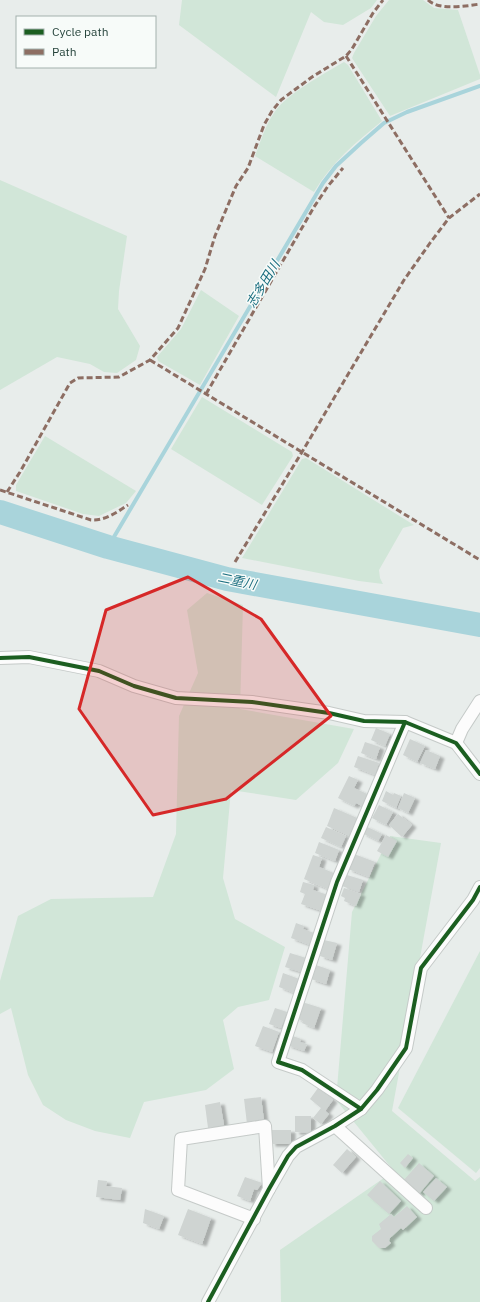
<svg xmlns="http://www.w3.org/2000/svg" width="480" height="1302" viewBox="0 0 480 1302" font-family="'IBM Plex Sans','Noto Sans JP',sans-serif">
  <defs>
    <filter id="shadow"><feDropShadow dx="4.5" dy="2.5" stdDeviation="1" flood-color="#0004"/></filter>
  </defs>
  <rect width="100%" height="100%" fill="#e8edeb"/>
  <g fill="#d1e6d8">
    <polygon points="182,0 377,0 371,8 343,25 324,22 311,12 276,97 179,25"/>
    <polygon points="389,0 423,0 434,8 458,10 480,75 480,79 390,116 352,58 354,53 376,16"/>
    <path d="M344,62l4,3 34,56c-26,21 -51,42 -68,71l-59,-36c6,-15 10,-30 19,-43 12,-19 50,-39 70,-51z"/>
    <polygon points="0,180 127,236 119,291 118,309 140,346 136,360 117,373 104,372 90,364 57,357 0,390"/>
    <polygon points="201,290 239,316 200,385 158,361 157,357 181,329"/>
    <polygon points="202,397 292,452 293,456 262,505 171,449"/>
    <polygon points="45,436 136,491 126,503 99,516 83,514 16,491 16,485"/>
    <polygon points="306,458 414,525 403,528 379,570 380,578 383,584 359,581 242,558 302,459"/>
    <polygon points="207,593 243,605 240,709 354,729 338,763 296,800 231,790 223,878 235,919 285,947 269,1000 238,1007 223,1020 234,1069 206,1090 144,1102 130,1138 95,1131 66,1120 43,1105 28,1075 11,1008 0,1014 0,981 18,916 51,899 153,897 176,834 179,716 198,673 187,610"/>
    <polygon points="390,836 441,843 392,1111 475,1181 480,1177 480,1302 281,1302 280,1250 394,1171 336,1100 352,912"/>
    <polygon points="480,951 480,1168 476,1173 398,1108"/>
  </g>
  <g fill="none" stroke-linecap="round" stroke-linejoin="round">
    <polyline stroke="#a9d4db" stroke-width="4" points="108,547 323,183 336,166 361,143 384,123 407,112 480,86"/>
    <polyline stroke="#a9d4db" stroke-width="24" points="0,512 108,547 227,579 480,625"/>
  </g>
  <g fill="#cfd4d2" filter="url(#shadow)">
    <polygon points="376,728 390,734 385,746 371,740"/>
    <polygon points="410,739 425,746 417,762 403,755"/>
    <polygon points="365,742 380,747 376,759 361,753"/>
    <polygon points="426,750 440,756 435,769 420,763"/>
    <polygon points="358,756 379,763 375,775 354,767"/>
    <polygon points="349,776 358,780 354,788 367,794 362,806 356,803 354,806 338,798"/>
    <polygon points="386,791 393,795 394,793 401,796 396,808 382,801"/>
    <polygon points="404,793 415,798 408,813 398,808"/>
    <polygon points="379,805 393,812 386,825 372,818"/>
    <polygon points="334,808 357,818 350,836 327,826"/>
    <polygon points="398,814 412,825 402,837 389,825"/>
    <polygon points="365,826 382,834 378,841 362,833"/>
    <polygon points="326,827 346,836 341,847 321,838"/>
    <polygon points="386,835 397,841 388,857 377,851"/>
    <polygon points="319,842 339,850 335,861 315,853"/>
    <polygon points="354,854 375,862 369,877 348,869"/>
    <polygon points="313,855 322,858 319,867 336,874 330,890 304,879"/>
    <polygon points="347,875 363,880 359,892 342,886"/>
    <polygon points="303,882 314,885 313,890 328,895 322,911 301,904 305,894 300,892"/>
    <polygon points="344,888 361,894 356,906 344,901 345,898 341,896"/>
    <polygon points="296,923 304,926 303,929 314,933 310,945 291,938"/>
    <polygon points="324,940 337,943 332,960 320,956"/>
    <polygon points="290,953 306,958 301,972 285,967"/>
    <polygon points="316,965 330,970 326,984 311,979"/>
    <polygon points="283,973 299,979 294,993 279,987"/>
    <polygon points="302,1002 321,1008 314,1028 302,1023 303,1021 296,1018"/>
    <polygon points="275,1008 287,1012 281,1028 269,1024"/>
    <polygon points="263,1026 279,1032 272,1052 255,1046"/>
    <polygon points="290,1035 301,1039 300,1042 307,1044 304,1051 287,1045"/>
    <polygon points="318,1088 333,1100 325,1111 329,1114 321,1124 313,1118 321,1108 310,1099"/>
    <polygon points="261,1097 264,1121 247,1124 244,1099"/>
    <polygon points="220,1102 224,1125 208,1128 205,1105"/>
    <polygon points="295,1116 311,1116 311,1133 295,1132"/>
    <rect x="271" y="1130" width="20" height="14"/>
    <polygon points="347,1149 356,1157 342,1173 333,1165"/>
    <polygon points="408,1154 413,1158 405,1168 400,1163"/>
    <polygon points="419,1163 434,1176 419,1194 403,1181"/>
    <polygon points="245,1177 262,1183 257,1190 254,1189 250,1201 237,1196"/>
    <polygon points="436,1178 447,1187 434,1201 423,1192"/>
    <polygon points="98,1180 107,1181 106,1186 122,1188 120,1200 96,1197"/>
    <polygon points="380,1181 401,1201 389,1214 367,1195"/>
    <polygon points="407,1206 417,1217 403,1230 401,1228 390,1238 389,1241 391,1243 385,1248 379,1248 372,1241 372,1236 381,1229 379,1224 391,1214 394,1217"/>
    <polygon points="145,1209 164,1216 159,1229 143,1223"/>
    <polygon points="188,1209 211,1218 202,1244 178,1235"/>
  </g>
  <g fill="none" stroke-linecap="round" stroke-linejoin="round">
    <defs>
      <g id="minor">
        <polyline points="0,658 29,657 99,671 134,686 176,698 252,702 329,713 364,721 405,722 456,743 480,774"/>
        <polyline points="456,743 462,729 480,701"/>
        <polyline points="361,1109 302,1070 278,1062 337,882 405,722"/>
        <polyline points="335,1126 426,1208"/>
        <polyline points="254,1219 178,1190 181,1139 265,1126 269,1189"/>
        <polyline points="208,1302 269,1189 288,1156 296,1147 335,1126 361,1109 377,1090 406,1048 421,968 473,900 480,887"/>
      </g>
    </defs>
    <use href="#minor" stroke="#c5cac8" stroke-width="14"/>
    <use href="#minor" stroke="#fcfcfc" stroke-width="12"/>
    <g stroke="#8d6e63" stroke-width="3" stroke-dasharray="6 3" stroke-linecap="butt">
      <path d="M428,0c11,11 38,6 52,4"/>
      <polyline points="346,56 449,218"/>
      <polyline points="150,360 480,560"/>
      <polyline points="206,394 314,207 328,186 343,168"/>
      <path d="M0,490l91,30c14,1 26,-8 37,-15"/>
      <polyline points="7,492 20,472 70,383 78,378 119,377 150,360 178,328 205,269 215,236 236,186 248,168 264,125 272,111 281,100 312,77 346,56 352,49 373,13 383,0"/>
      <polyline points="235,562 302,452 404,280 430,243 449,218 480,194"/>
    </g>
    <defs>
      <g id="cycleway">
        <polyline points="0,658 29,657 99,671 134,686 176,698 252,702 329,713 364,721 405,722 456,743 480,774"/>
        <polyline points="361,1109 302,1070 278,1062 337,882 405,722"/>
        <polyline points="208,1302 269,1189 288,1156 296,1147 335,1126 361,1109 377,1090 406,1048 421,968 473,900 480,887"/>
      </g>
    </defs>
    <use href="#cycleway" stroke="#f7fbf9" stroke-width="6"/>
    <use href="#cycleway" stroke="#1b5e20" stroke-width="4"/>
  </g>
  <path fill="#d62828" fill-opacity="0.2" stroke="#d62828" stroke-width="3" stroke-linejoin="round" d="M188,577l73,42 70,97 -105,83 -73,16 -74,-106 27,-99z"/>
  <g text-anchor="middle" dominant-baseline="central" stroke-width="3" stroke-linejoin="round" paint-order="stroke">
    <g font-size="13" font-style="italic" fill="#1c6f80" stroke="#f7fbf9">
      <text transform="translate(263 284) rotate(-59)">志多田川</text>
      <text transform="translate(237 581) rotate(12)">二重川</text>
    </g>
  </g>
  <rect x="16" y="16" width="140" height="52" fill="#f7fbf9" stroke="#a3b1ad"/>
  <rect x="24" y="29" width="20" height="6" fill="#1b5e20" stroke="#a3b1ad"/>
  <text x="52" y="36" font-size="12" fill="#24423a">Cycle path</text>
  <rect x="24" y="49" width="20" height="6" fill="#8d6e63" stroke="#a3b1ad"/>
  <text x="52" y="56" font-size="12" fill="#24423a">Path</text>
</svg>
